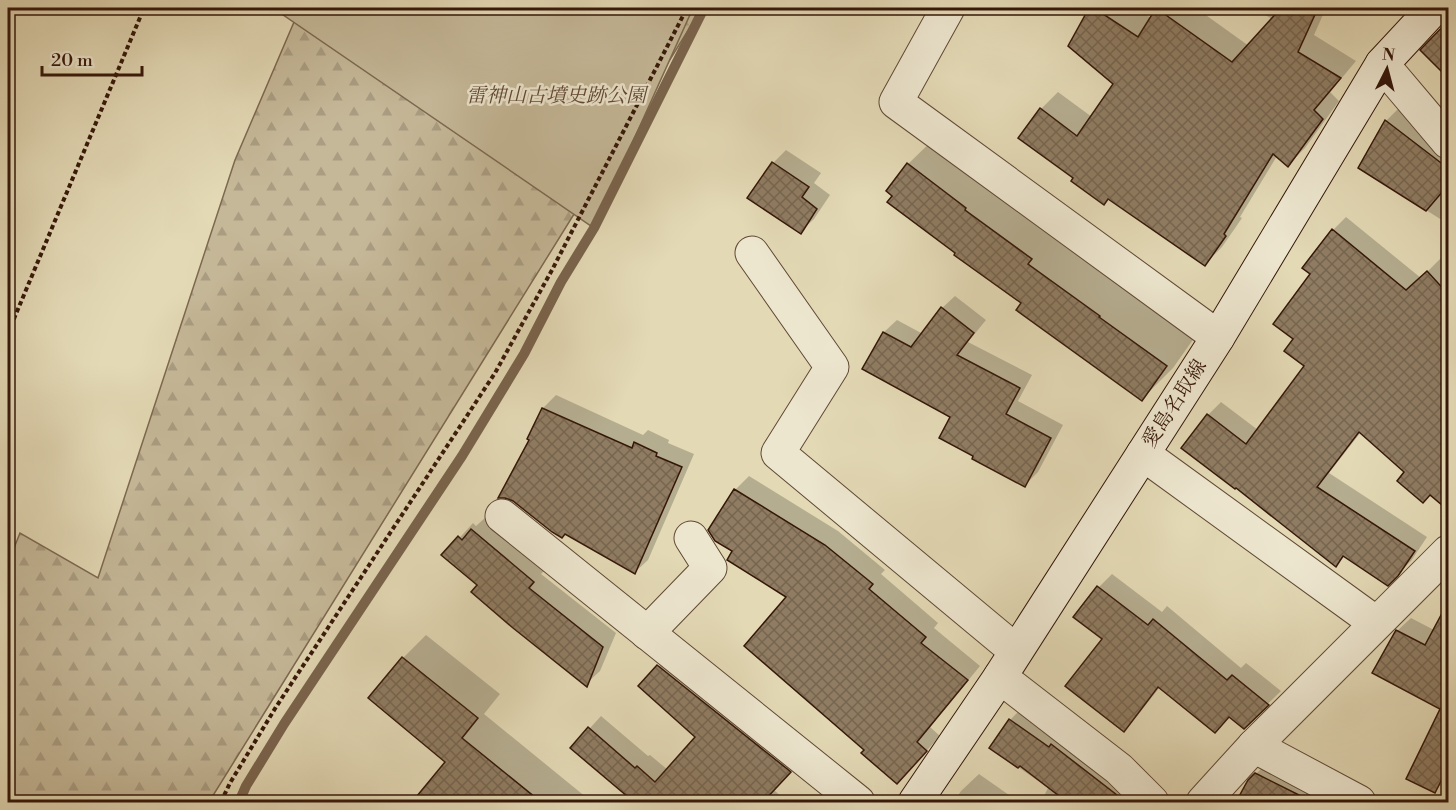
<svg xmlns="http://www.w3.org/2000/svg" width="1456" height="810" viewBox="0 0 1456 810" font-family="'Libre Bodoni','Noto Serif JP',serif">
  <defs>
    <pattern id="forest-firs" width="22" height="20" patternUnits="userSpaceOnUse" patternTransform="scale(1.5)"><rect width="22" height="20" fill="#c5b898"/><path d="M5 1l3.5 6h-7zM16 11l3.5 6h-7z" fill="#aa9d82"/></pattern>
    <pattern id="building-cross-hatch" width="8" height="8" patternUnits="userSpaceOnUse" patternTransform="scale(1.5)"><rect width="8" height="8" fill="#8f7c62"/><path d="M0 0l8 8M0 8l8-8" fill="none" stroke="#76654f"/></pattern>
  </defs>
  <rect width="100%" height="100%" fill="#e3d9b5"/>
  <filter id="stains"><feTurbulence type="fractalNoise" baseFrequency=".00333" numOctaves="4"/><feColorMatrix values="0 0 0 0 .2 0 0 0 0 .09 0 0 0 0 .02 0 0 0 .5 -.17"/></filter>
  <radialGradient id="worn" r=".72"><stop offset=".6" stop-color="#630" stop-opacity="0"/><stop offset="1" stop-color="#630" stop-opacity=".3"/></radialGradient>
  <polygon fill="url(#forest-firs)" stroke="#7d6850" stroke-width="1.5" points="300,8 702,8 209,802 8,802 8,563 20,533 98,578 235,160"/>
  <polygon fill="#c5b898" stroke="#7d6850" stroke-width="1.5" points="273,8 693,8 594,228"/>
  <g fill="#0003">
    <polygon points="1090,8 1136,8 1151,18 1159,8 1196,8 1249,46 1272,19 1253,8 1326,8 1314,35 1356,61 1330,92 1339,101 1305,148 1288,165 1277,156 1240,217 1242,218 1222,247 1205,264 1109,198 1075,177 1041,109 1058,92 1092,117 1115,84 1070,46"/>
    <polygon points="1399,108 1448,146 1448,224 1360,168 1386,121"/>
    <polygon points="939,134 1197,334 1173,368 1142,399 1023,303 908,164"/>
    <polygon points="786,150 821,173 814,183 830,195 814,219 800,232 773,163"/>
    <polygon points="1346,217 1421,278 1448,251 1448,314 1406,472 1361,432 1329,473 1427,537 1411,561 1387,584 1345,556 1336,565 1208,415 1221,402 1258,430 1306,365 1295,338 1312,273 1304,267 1333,230"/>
    <polygon points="955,296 986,320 968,342 1032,375 1018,401 1063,425 1038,472 1025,485 975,456 952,416 864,368 884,332 897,320 923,334 942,308"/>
    <polygon points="556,395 643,435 648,430 669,440 668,443 694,454 648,560 635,572 565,533 531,439 529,438 543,408"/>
    <polygon points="749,476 838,531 885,570 881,574 938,623 934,628 980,666 930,727 940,736 910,769 866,750 788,597 710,530 735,490"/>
    <polygon points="486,517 547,568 541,574 616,633 600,671 586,684 479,585 444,555 473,523 476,526"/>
    <polygon points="1112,574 1162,612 1167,606 1241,668 1246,663 1281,691 1244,727 1230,716 1215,731 1160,687 1137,716 1124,730 1104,639 1076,617 1099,587"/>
    <polygon points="1448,603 1448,777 1435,791 1442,708 1397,631 1411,618 1434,630"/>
    <polygon points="426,635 500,694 484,714 592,802 414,802 448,761 370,698 403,658"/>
    <polygon points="671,654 802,759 774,790 783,798 781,799 785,802 636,802 572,748 601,716 648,756 650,755 668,770 697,737 640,686"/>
    <polygon points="1027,703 1163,802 1041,802 1048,788 991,748 1010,720"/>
    <polygon points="1276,754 1369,802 1238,802 1249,781"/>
    <polygon points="979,774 1019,802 954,802 961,791"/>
  </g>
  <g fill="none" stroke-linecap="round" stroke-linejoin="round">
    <polyline stroke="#7a644d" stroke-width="10" points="239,802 246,786 284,724 462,456 524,354 561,282 594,228 704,8"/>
  </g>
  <g fill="url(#building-cross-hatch)" stroke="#351709" stroke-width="1.5">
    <polygon points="1089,8 1094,8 1138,37 1156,8 1232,62 1281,8 1318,8 1298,52 1341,78 1314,110 1323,119 1288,167 1273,154 1224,234 1226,236 1205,266 1108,199 1104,205 1071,181 1073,178 1018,138 1040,108 1077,136 1113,84 1068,46"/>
    <polygon points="1449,20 1449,79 1420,50"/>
    <polygon points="1385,120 1449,169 1449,184 1426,211 1358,168"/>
    <polygon points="772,162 809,187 802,197 817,209 801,234 747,198"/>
    <polygon points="907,163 966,208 965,210 1032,259 1028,264 1100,316 1099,317 1167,366 1142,401 1016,310 1021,303 954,255 955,253 887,202 892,196 886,191"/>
    <polygon points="1332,229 1406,290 1427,271 1449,295 1449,511 1430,495 1423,503 1397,481 1404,472 1359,432 1317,487 1415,551 1398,576 1388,586 1343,556 1336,567 1236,488 1235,489 1181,448 1207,414 1246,444 1304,366 1284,351 1293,339 1273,324 1310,274 1302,268"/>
    <polygon points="941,307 974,333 957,355 1020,388 1006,414 1051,438 1025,487 972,459 973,456 939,438 950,417 862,369 883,332 911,347"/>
    <polygon points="542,408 632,448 634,442 657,453 656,456 682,467 635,574 565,534 562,538 552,532 513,501 505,498 498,498 529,440 527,439"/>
    <polygon points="734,489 825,545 873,584 869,589 926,637 921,643 968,680 917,742 927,751 897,784 861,753 864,750 744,646 786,597 727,560 732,551 715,541 708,530"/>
    <polygon points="471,529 534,582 529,588 603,647 587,687 513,628 471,592 477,585 441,555 458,536 462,540"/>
    <polygon points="1097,586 1148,625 1153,619 1227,680 1232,675 1269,705 1244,729 1229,717 1215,733 1158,687 1124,732 1065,686 1102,639 1073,617"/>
    <polygon points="1449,600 1449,765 1435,793 1406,779 1440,709 1372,673 1396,630 1425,645"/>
    <polygon points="402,657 478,718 462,738 541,802 412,802 445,762 368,698"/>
    <polygon points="657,665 791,772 763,802 634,802 570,748 588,727 635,768 637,766 655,782 695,737 638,686"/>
    <polygon points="1009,719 1049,747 1051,744 1126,802 1067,802 1020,766 1018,768 989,748"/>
    <polygon points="1255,773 1313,802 1236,802 1248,780"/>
  </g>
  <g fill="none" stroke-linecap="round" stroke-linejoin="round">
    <defs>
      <g id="minor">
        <polyline points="948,8 896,102 1218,337"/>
        <polyline points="1382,64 1448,142"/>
        <polyline points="752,253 832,367 778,453 1016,651"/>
        <polyline points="1143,454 1376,623"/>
        <polyline points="502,516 858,802"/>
        <polyline points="647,633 710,568 691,538"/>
        <polyline points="1000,677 1119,769 1152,802"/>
        <polyline points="1254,746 1359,802"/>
        <polyline points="1203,802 1254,746 1448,552"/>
      </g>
      <polyline id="secondary" points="915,802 1000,677 1218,337 1382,64 1434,8"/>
    </defs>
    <use href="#minor" stroke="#604834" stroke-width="35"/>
    <use href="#secondary" stroke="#351709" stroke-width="35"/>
    <g stroke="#351709" stroke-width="4" stroke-dasharray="4.5 3" stroke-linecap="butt">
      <polyline points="8,333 144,8"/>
      <polyline points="221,802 230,783 276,707 495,373 552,270 687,8"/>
    </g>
    <use href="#minor" stroke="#ede6cf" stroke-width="33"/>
    <use href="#secondary" stroke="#ede6cf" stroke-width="33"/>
  </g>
  <g text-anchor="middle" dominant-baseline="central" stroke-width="5" stroke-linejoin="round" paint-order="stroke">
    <g font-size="20" font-style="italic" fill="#604734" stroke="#ede6cf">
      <text x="556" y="96">雷神山古墳史跡公園</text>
    </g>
    <g font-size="20" fill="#351709" stroke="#ede6cf">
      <text transform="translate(1175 404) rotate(-57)">愛島名取線</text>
    </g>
  </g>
  <rect width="1456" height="810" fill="none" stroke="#e3d9b5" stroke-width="30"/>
  <rect x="9" y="9" width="1438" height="792" fill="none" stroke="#351709" stroke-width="3"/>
  <rect x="15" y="15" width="1426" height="780" fill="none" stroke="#351709" stroke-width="1.5"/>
  <g transform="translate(1387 69) rotate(6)" stroke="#ede6cf" stroke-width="4.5" paint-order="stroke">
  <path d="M0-4.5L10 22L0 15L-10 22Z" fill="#351709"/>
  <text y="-9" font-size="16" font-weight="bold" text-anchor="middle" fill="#351709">N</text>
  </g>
  <path d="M42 66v9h100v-9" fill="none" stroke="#351709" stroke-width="3"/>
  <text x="51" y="66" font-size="18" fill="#351709" stroke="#ede6cf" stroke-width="4.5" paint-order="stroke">20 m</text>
  <rect width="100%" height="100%" filter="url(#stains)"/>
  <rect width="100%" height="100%" fill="url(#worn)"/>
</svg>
